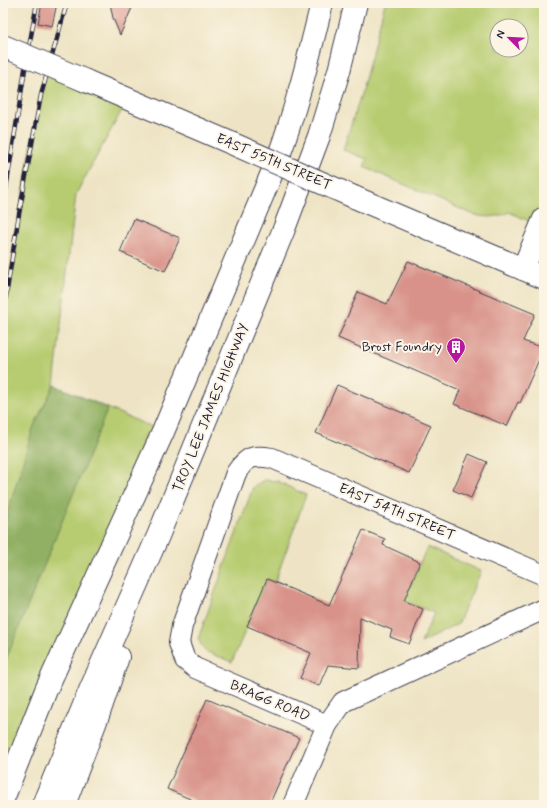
<svg xmlns="http://www.w3.org/2000/svg" width="547" height="808" viewBox="0 0 547 808" font-family="Mynerve,sans-serif">
  <rect width="100%" height="100%" fill="#fcf5e5"/>
  <filter id="ink" filterUnits="userSpaceOnUse"><feTurbulence type="fractalNoise" baseFrequency=".025" numOctaves="2"/><feDisplacementMap in="SourceGraphic" scale="8" xChannelSelector="R" yChannelSelector="G"/><feConvolveMatrix kernelMatrix="1 2 1 2 8 2 1 2 1" color-interpolation-filters="sRGB"/></filter>
  <filter id="wash" filterUnits="userSpaceOnUse"><feTurbulence type="fractalNoise" baseFrequency=".012" numOctaves="4" result="noise"/><feDisplacementMap in="SourceGraphic" scale="16" xChannelSelector="R" yChannelSelector="G"/><feGaussianBlur stdDeviation="0.9" result="paint"/><feColorMatrix in="noise" values="0 0 0 0 0 0 0 0 0 0 0 0 0 0 0 0 0 1.4 0 .05"/><feComposite in="paint" operator="in"/></filter>
  <g filter="url(#wash)">
    <rect width="100%" height="100%" fill="#eee4c5"/>
    <g fill="#b7cc71" stroke="#6c7756" fill-rule="evenodd">
      <path d="M385,3h159v225l-35,-16c-12,6 -24,6 -37,2l-108,-47 3,-8 -24,-9 19,-59zM497,26h24v24h-24z"/>
      <polygon points="49,65 128,99 76,194 54,385 163,432 3,779 3,315 29,157 41,95"/>
      <polygon points="264,480 277,481 306,495 275,582 267,579 232,662 205,651 198,639 253,487"/>
      <polygon points="427,547 481,571 458,624 421,643 434,613 404,601"/>
    </g>
    <polygon fill="#91b063" stroke="#5a694f" points="54,385 108,408 3,667 3,528 33,428"/>
    <g id="blocks">
      <g fill="#d89289">
        <polygon points="42,3 57,3 52,26 38,23"/>
        <polygon points="110,3 134,3 120,35 113,18"/>
        <polygon points="134,219 180,238 165,271 120,252"/>
        <polygon points="408,261 535,314 523,341 544,348 520,403 518,402 507,426 454,404 460,390 338,338 358,292 387,304"/>
        <polygon points="337,385 431,425 409,473 316,433"/>
        <polygon points="469,454 487,462 471,498 453,490"/>
        <polygon points="363,530 385,539 383,545 420,562 404,601 423,609 409,644 390,637 392,630 360,617 359,668 328,665 319,686 300,678 311,653 247,626 267,579 329,605"/>
        <polygon points="207,699 299,738 269,805 204,805 167,789"/>
      </g>
    </g>
  </g>
  <g filter="url(#ink)">
    <use href="#blocks" fill-opacity="0" stroke="#413f50" stroke-width="1"/>
    <g fill="none" stroke-linecap="round" stroke-linejoin="round">
      <defs>
        <g id="street">
          <path d="M327,725l-132,-57 -10,-8 -6,-17 3,-17 54,-153c11,-17 17,-18 36,-15l272,117"/>
          <polyline points="293,805 327,725 343,702 544,609"/>
        </g>
        <g id="primary">
          <polyline points="86,81 231,143"/>
          <polyline points="354,197 544,278"/>
          <polyline points="523,269 544,219"/>
        </g>
        <g id="highway">
          <path d="M3,799l43,-109 117,-258 114,-271c19,-51 32,-105 45,-158"/>
          <polyline points="43,805 91,688 158,536 284,229 319,136 339,71 356,3"/>
          <polyline points="64,805 99,713 118,657"/>
        </g>
      </defs>
      <use href="#street" stroke="#413f50" stroke-width="22"/>
      <use href="#primary" stroke="#413f50" stroke-width="24"/>
      <use href="#highway" stroke="#413f50" stroke-width="24"/>
      <use href="#street" stroke="#fff" stroke-width="20"/>
      <use href="#primary" stroke="#fff" stroke-width="22"/>
      <use href="#highway" stroke="#fff" stroke-width="22"/>
      <defs>
        <g id="rail">
          <polyline points="3,208 25,69 37,3"/>
          <polyline points="3,315 19,214 41,95 67,3"/>
        </g>
      </defs>
      <use href="#rail" stroke="#22223b" stroke-width="4.5"/>
      <use href="#rail" stroke="#fcf5e5" stroke-width="3" stroke-dasharray="9" stroke-linecap="butt"/>
      <defs>
        <g id="primary-bridge">
          <polyline points="3,46 86,81"/>
          <polyline points="231,143 354,197"/>
        </g>
      </defs>
      <use href="#primary-bridge" stroke="#413f50" stroke-width="24" stroke-linecap="butt"/>
      <use href="#primary-bridge" stroke="#fff" stroke-width="22"/>
    </g>
  </g>
  <defs>
    <symbol id="building-pin" viewBox="-11 -11 22 30"><path d="M0 17L-7.5 6A9.5 9.5 0 1 1 7.5 6Z" fill="#b5179e" stroke="#fcf5e5"/><path d="M-4-6H4V6H1V3H-1V6H-4ZM-2.5-4.3h1.7v1.8h-1.7ZM.8-4.3h1.7v1.8H.8ZM-2.5-1h1.7V.8h-1.7ZM.8-1h1.7V.8H.8Z" fill="#fff"/></symbol>
  </defs>
  <g fill-rule="evenodd">
    <use href="#building-pin" x="445" y="336" width="22" height="30"/>
  </g>
  <g text-anchor="middle" dominant-baseline="central" stroke-width="4" stroke-linejoin="round" paint-order="stroke">
    <g font-size="14" fill="#22223b" stroke="#fcf5e5">
      <text transform="translate(274 162) rotate(23)">EAST 55TH STREET</text>
      <text transform="translate(211 408) rotate(-68)">TROY LEE JAMES HIGHWAY</text>
      <text transform="translate(397 512) rotate(23)">EAST 54TH STREET</text>
      <text transform="translate(270 701) rotate(23)">BRAGG ROAD</text>
    </g>
    <g font-size="14" fill="#22223b" stroke="#fcf5e5" text-anchor="end">
      <text x="442" y="347">Brost Foundry</text>
    </g>
  </g>
  <rect width="547" height="808" fill="none" stroke="#fcf5e5" stroke-width="16"/>
  <g transform="translate(509 38) rotate(294)"><circle r="19" fill="#fcf5e5" stroke="#a5a1a1"/>
  <path d="M0-3L7 15L0 10L-7 15Z" fill="#b5179e"/>
  <text y="-6" font-size="11" font-weight="bold" text-anchor="middle" fill="#22223b">N</text>
  </g>
</svg>
